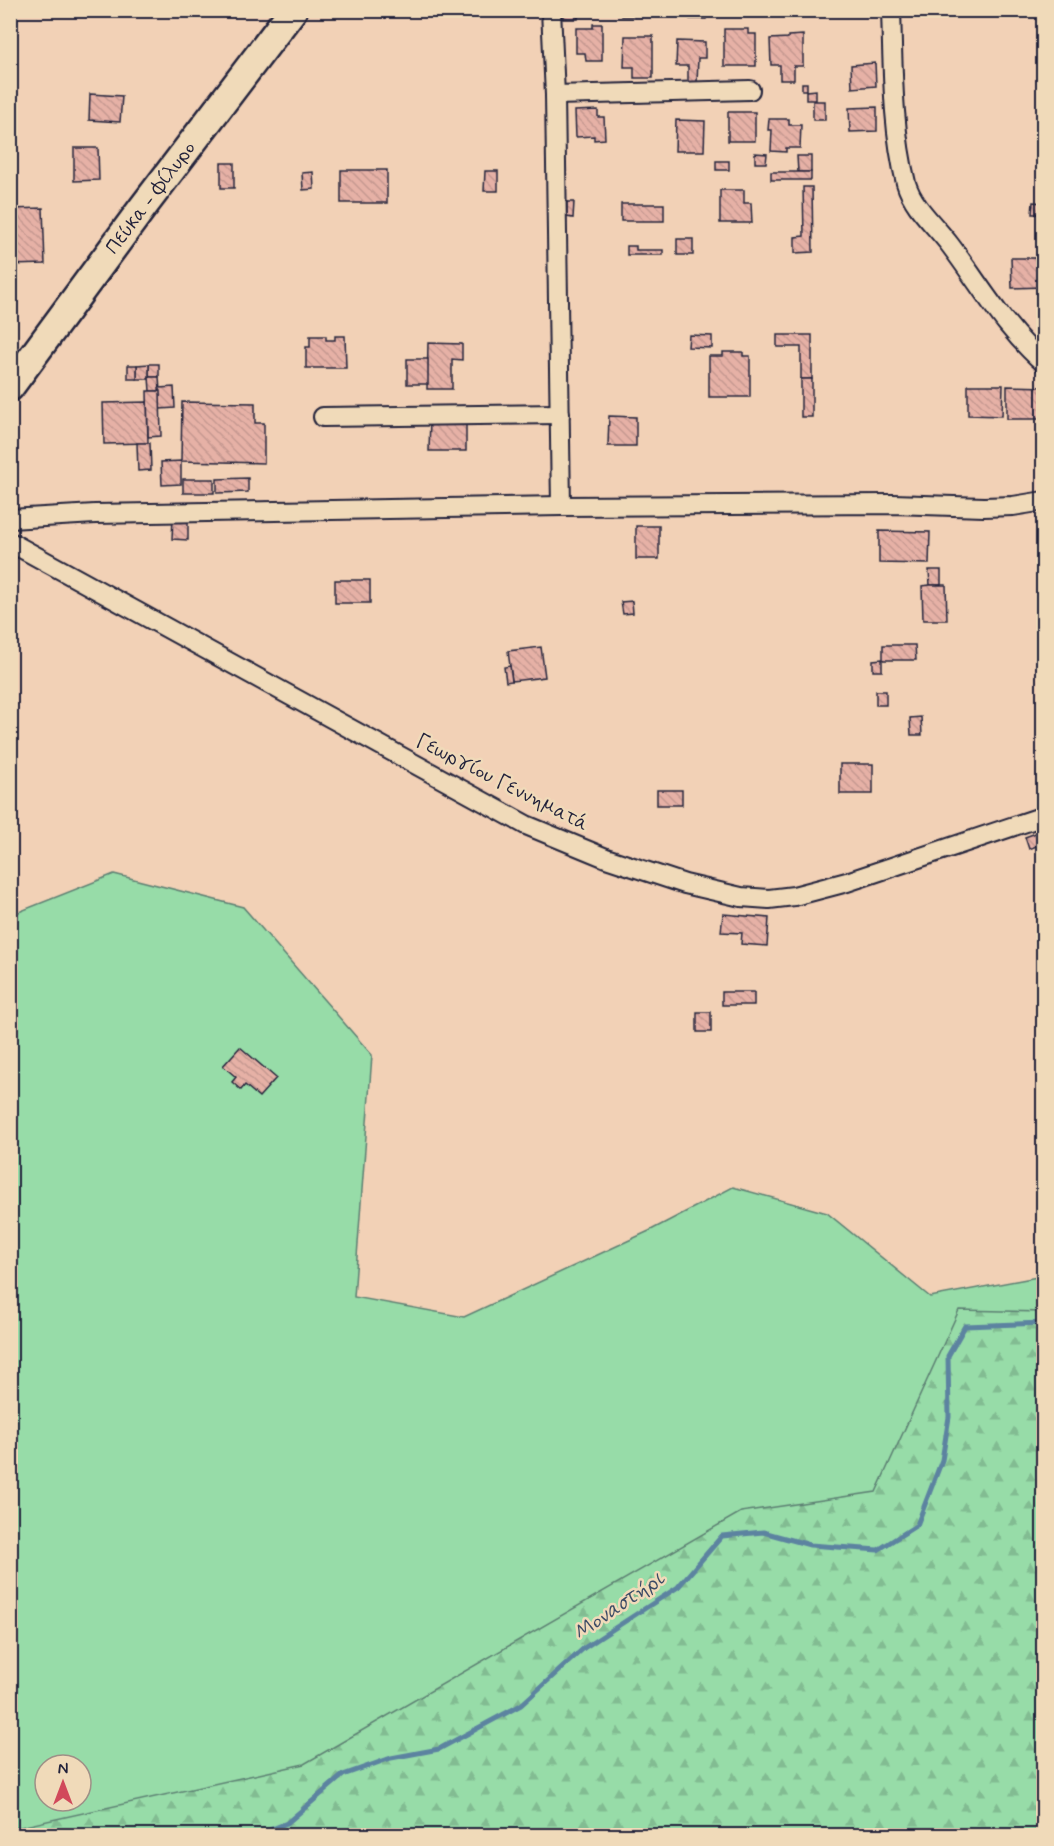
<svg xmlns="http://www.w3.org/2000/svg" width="1054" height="1846" viewBox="0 0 1054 1846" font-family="Mynerve,sans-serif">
  <defs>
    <pattern id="forest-firs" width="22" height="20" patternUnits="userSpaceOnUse" patternTransform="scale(1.5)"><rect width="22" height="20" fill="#97dca8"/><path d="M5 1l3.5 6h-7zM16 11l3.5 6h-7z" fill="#82bc92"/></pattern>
    <pattern id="building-back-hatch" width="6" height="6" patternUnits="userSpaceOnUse" patternTransform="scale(1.5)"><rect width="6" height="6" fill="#e6b1a6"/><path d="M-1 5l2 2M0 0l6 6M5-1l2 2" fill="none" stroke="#c59890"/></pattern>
  </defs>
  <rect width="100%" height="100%" fill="#f2d1b6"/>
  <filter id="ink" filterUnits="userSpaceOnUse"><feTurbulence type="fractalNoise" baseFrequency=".0167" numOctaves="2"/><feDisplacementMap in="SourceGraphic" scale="12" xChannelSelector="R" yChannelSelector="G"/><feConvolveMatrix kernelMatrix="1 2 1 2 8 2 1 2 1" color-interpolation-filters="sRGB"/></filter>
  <g filter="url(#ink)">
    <path fill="#97dca8" stroke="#5c7f72" stroke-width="1.5" fill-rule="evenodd" d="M114,874l129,33 129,148 -18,242 110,20 185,-86 84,-44 94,26 103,84 113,-21v559l-1032,1v-921zM45,1765h36v36h-36z"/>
    <polygon fill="url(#forest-firs)" stroke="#5c7f72" stroke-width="1.5" points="959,1310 1043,1312 1043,1835 11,1835 11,1829 304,1764 741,1512 876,1492"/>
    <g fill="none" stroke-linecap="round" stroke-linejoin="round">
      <g stroke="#5c83a0" stroke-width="5">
        <polyline points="47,1836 56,1833 67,1836"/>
        <polyline points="255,1836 287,1823 343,1775 391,1758 439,1749 521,1705 584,1648 678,1587 722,1536 763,1532 810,1545 878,1550 917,1525 942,1460 949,1417 948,1356 965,1326 1044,1323"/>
      </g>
    </g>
    <g fill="url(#building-back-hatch)" stroke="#22223b" stroke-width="1.5">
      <rect x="563" y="10" width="15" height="9"/>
      <rect x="622" y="10" width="36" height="6"/>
      <rect x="690" y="10" width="16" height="9"/>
      <polygon points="593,24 602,24 602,61 586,61 585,53 576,53 576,28 593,28"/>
      <polygon points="724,29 748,29 748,34 756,34 756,66 724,66"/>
      <polygon points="803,35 803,66 794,66 794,80 780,80 780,65 771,65 770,39 788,38 788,36"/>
      <polygon points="625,36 653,36 653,78 634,78 634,67 624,67"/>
      <polygon points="677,41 705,42 705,58 698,58 697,83 688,83 688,66 676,66"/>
      <polygon points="875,63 876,86 852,88 851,65"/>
      <polygon points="802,83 807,83 807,91 816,90 816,100 806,100 806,90 802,90"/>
      <polygon points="90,94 122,96 120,122 89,120"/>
      <rect x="813" y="101" width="12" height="19"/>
      <polygon points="877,107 877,131 850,132 849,108"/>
      <polygon points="598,110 598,117 604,117 605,139 594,140 594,136 576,137 575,111"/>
      <rect x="728" y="112" width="27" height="29"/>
      <polygon points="769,119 789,119 789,125 801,125 800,148 786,148 786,152 771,151 772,130 768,130"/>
      <polygon points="676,120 705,121 704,151 675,151"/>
      <polygon points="74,148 98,148 99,180 74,181"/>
      <polygon points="755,153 767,154 766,163 755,163"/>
      <polygon points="797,156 811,156 811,172 798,172"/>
      <rect x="716" y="161" width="13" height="9"/>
      <rect x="221" y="163" width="13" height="25"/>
      <rect x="341" y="170" width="46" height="33"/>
      <polygon points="485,171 498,171 498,191 484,191"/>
      <polygon points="313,172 314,189 303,190 302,173"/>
      <rect x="771" y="172" width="40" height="8"/>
      <polygon points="803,187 812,187 813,252 795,253 795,237 804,236"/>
      <polygon points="720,190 744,190 744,203 751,203 752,223 720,223"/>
      <polygon points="567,202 574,202 573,218 567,217"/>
      <polygon points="1033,202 1043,203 1043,214 1032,214"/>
      <rect x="621" y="204" width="43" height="17"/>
      <polygon points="43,208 45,264 10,265 10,209"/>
      <rect x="677" y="239" width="16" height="16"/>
      <polygon points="627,246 636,246 636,250 663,250 663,255 627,255"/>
      <polygon points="1011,258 1044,258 1044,287 1012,288"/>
      <polygon points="689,335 712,336 712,348 688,347"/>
      <polygon points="777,335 812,335 812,379 801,379 801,347 777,347"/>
      <polygon points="310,336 326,336 326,340 335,340 335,336 345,336 346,368 306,368 306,347 310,347"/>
      <polygon points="428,343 462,344 462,360 452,359 452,389 427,389"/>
      <polygon points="723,352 743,352 743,356 750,356 750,397 709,397 709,356 723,356"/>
      <rect x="407" y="359" width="21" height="25"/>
      <rect x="149" y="364" width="10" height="13"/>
      <polygon points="149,364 149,379 137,379 137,365"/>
      <rect x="128" y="365" width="9" height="14"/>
      <polygon points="149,377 159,377 160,391 150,391"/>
      <rect x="801" y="379" width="11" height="38"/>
      <polygon points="968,385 1003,385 1002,416 968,415"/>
      <polygon points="1007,386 1044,387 1044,419 1007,419"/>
      <polygon points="174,387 175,408 160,409 159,388"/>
      <polygon points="147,391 160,391 161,436 148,437"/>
      <polygon points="147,402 148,443 104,444 103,403"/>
      <polygon points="182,402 255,403 255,423 264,423 264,463 181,461"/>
      <polygon points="609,416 636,417 636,446 608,446"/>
      <polygon points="430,419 466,419 466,451 429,451"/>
      <polygon points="137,443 150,443 151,470 138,471"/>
      <polygon points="181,461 181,484 162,485 161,462"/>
      <polygon points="248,478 248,492 217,493 217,479"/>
      <rect x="183" y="479" width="31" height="14"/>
      <polygon points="173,518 188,519 188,540 172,539"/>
      <rect x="636" y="526" width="23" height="33"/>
      <polygon points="879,531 930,532 929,564 879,563"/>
      <polygon points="929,570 941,570 941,585 930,585"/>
      <rect x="335" y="580" width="35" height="23"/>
      <polygon points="930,585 946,585 947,620 923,620 922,586"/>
      <polygon points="632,601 633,613 623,614 621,602"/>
      <polygon points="883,645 915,645 916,660 883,660"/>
      <polygon points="541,647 545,677 512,681 508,651"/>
      <polygon points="882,659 882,671 873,671 873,660"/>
      <polygon points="510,666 512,681 506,682 504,667"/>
      <rect x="876" y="691" width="10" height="14"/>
      <polygon points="921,717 922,735 911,735 910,718"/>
      <rect x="840" y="764" width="33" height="30"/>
      <rect x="657" y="790" width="25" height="15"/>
      <polygon points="1044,830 1044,843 1029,849 1025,837"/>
      <polygon points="723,914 769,918 767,946 741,944 742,933 721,932"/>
      <rect x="722" y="992" width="32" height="13"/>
      <rect x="697" y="1012" width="14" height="20"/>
      <polygon points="240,1047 276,1078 259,1097 245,1085 241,1090 232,1082 236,1077 223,1066"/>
    </g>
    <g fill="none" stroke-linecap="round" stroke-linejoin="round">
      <defs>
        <g id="minor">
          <polyline points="551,10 555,95 561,506"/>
          <path d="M891,10c2,57 1,117 15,173 7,24 29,42 44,62 31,41 55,84 94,118"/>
          <polyline points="555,95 750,90"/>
          <polyline points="323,417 560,414"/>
          <polyline points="10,519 95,514 561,506 893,504 984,507 1013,506 1044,501"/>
          <polyline points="10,542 526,825 606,858 685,884 741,897 769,899 794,896 847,882 1044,816"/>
        </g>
        <polyline id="secondary" points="10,387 143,207 293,10"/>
      </defs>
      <use href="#minor" stroke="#22223b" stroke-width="22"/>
      <use href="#secondary" stroke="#22223b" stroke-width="32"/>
      <use href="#minor" stroke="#f0dab9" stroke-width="18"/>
      <use href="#secondary" stroke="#f0dab9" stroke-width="27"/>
    </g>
  </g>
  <g text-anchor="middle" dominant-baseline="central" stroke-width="5" stroke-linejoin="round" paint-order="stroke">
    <g font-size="20" fill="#22223b" stroke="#f0dab9">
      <text transform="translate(151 198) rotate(-53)">Πεύκα - Φίλυρο</text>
      <text transform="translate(502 783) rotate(27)">Γεωργίου Γεννηματά</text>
    </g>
    <g font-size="21" font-style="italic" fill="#3a4a65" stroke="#f0dab9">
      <text transform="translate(619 1606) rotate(-34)">Μοναστήρι</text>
    </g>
  </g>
  <rect width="1054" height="1846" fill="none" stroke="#f0dab9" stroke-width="36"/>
  <rect x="18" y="18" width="1018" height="1810" fill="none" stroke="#22223b" stroke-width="2" filter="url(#ink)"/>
  <g transform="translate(63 1783)"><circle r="28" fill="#f0dab9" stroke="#9e9087" stroke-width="1.5"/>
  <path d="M0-4.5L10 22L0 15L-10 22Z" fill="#d1495b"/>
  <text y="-9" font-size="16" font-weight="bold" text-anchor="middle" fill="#22223b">N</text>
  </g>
</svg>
